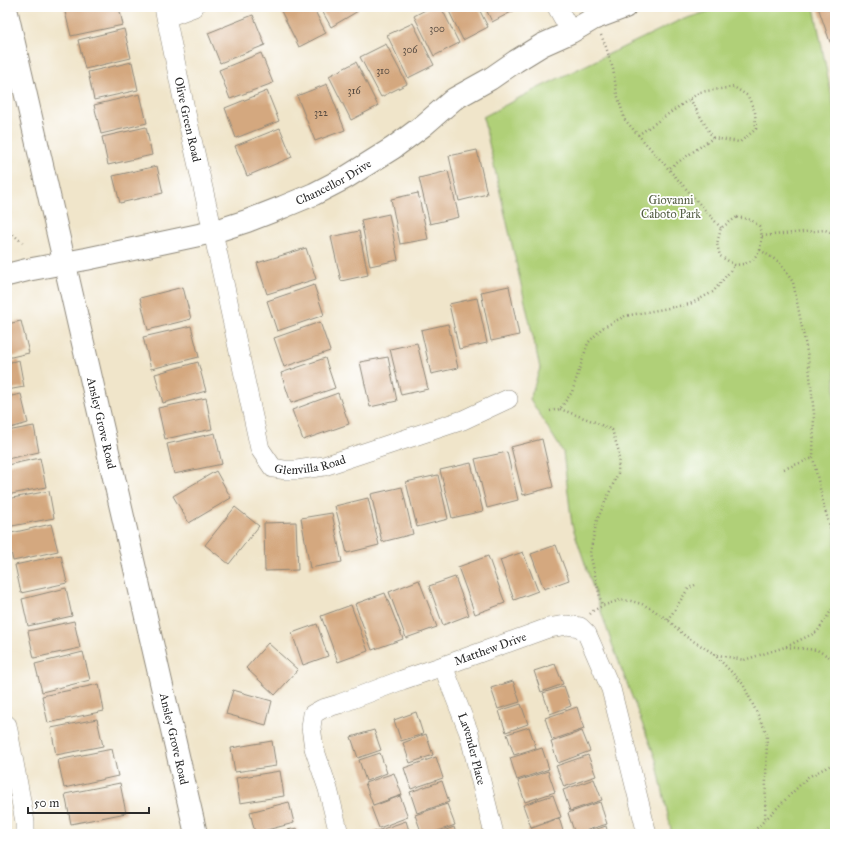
<svg xmlns="http://www.w3.org/2000/svg" width="842" height="841" viewBox="0 0 842 841" font-family="'IM FELL Great Primer',serif">
  <rect width="100%" height="100%" fill="#fff"/>
  <filter id="ink" filterUnits="userSpaceOnUse"><feTurbulence type="fractalNoise" baseFrequency=".025" numOctaves="2"/><feDisplacementMap in="SourceGraphic" scale="8" xChannelSelector="R" yChannelSelector="G"/><feConvolveMatrix kernelMatrix="1 2 1 2 8 2 1 2 1" color-interpolation-filters="sRGB"/></filter>
  <filter id="wash" filterUnits="userSpaceOnUse"><feTurbulence type="fractalNoise" baseFrequency=".012" numOctaves="4" result="noise"/><feDisplacementMap in="SourceGraphic" scale="16" xChannelSelector="R" yChannelSelector="G"/><feGaussianBlur stdDeviation="0.9" result="paint"/><feColorMatrix in="noise" values="0 0 0 0 0 0 0 0 0 0 0 0 0 0 0 0 0 1.4 0 .05"/><feComposite in="paint" operator="in"/></filter>
  <g filter="url(#wash)">
    <rect width="100%" height="100%" fill="#f0e5ca"/>
    <polygon fill="#b0d078" stroke="#6e7e52" points="722,7 814,7 835,113 835,834 672,834 656,760 612,644 572,525 563,452 530,399 540,368 483,117 532,91 678,21"/>
    <g id="blocks">
      <g fill="#d4a87f">
        <polygon points="70,7 119,7 123,25 71,36 64,8"/>
        <polygon points="279,7 313,7 326,33 299,47"/>
        <polygon points="320,7 355,7 358,11 331,27"/>
        <polygon points="431,7 441,7 459,43 434,56 414,16"/>
        <polygon points="447,7 478,7 488,27 463,40"/>
        <polygon points="485,7 521,7 492,22"/>
        <polygon points="818,7 835,7 835,41 830,42"/>
        <polygon points="253,15 265,45 220,63 208,33"/>
        <polygon points="413,23 434,65 408,78 387,35"/>
        <polygon points="124,29 131,58 85,69 78,40"/>
        <polygon points="386,44 407,84 381,97 360,57"/>
        <polygon points="261,53 273,83 230,99 219,70"/>
        <polygon points="132,62 138,90 94,100 88,72"/>
        <polygon points="356,62 378,106 351,120 329,76"/>
        <polygon points="327,84 345,130 315,141 297,96"/>
        <polygon points="267,91 279,121 236,138 225,108"/>
        <polygon points="140,94 147,123 101,134 94,105"/>
        <polygon points="146,127 152,155 108,165 102,137"/>
        <polygon points="280,128 292,157 247,176 235,146"/>
        <polygon points="477,150 487,194 459,201 449,156"/>
        <polygon points="157,166 163,193 120,203 113,176"/>
        <polygon points="448,171 459,217 430,224 419,178"/>
        <polygon points="418,193 428,239 400,244 391,199"/>
        <polygon points="389,214 398,260 370,266 361,220"/>
        <polygon points="359,231 368,275 341,281 331,237"/>
        <polygon points="306,248 316,279 267,294 257,263"/>
        <polygon points="314,285 324,315 277,331 267,301"/>
        <polygon points="509,286 519,335 491,341 481,292"/>
        <polygon points="183,287 191,319 148,330 140,298"/>
        <polygon points="477,298 487,343 459,349 449,304"/>
        <polygon points="21,321 29,353 7,358 7,324"/>
        <polygon points="320,322 330,351 284,367 274,338"/>
        <polygon points="448,324 458,368 431,374 421,330"/>
        <polygon points="191,326 199,357 151,369 143,337"/>
        <polygon points="417,343 428,389 401,395 390,349"/>
        <polygon points="388,357 397,401 370,407 360,362"/>
        <polygon points="325,358 335,388 291,403 281,373"/>
        <polygon points="19,360 24,387 7,390 7,363"/>
        <polygon points="198,362 206,391 163,403 155,374"/>
        <polygon points="338,393 349,424 303,440 292,410"/>
        <polygon points="21,394 28,423 7,429 7,397"/>
        <polygon points="206,398 212,429 165,439 158,408"/>
        <polygon points="34,426 39,452 7,459 7,431"/>
        <polygon points="215,433 222,464 174,474 167,444"/>
        <polygon points="542,439 553,487 523,495 511,447"/>
        <polygon points="507,452 518,500 487,508 475,459"/>
        <polygon points="40,458 46,487 7,495 7,465"/>
        <polygon points="471,463 483,511 452,518 440,470"/>
        <polygon points="216,471 231,498 189,523 173,496"/>
        <polygon points="438,475 448,519 417,527 406,482"/>
        <polygon points="402,487 413,534 382,542 371,494"/>
        <polygon points="49,491 54,518 7,527 7,499"/>
        <polygon points="368,498 379,545 347,553 335,506"/>
        <polygon points="235,507 259,526 229,564 205,545"/>
        <polygon points="332,513 342,562 310,568 301,518"/>
        <polygon points="296,522 298,570 265,571 264,523"/>
        <polygon points="51,524 58,551 13,561 7,534"/>
        <polygon points="556,545 569,580 544,589 531,554"/>
        <polygon points="523,552 538,591 514,600 500,560"/>
        <polygon points="61,555 67,583 21,593 15,565"/>
        <polygon points="488,556 505,603 475,614 458,567"/>
        <polygon points="455,577 469,615 443,625 429,586"/>
        <polygon points="419,580 437,627 406,638 389,592"/>
        <polygon points="66,588 72,616 28,626 22,599"/>
        <polygon points="385,593 403,639 372,650 355,604"/>
        <polygon points="351,605 368,651 338,662 321,616"/>
        <polygon points="74,621 80,648 34,658 28,631"/>
        <polygon points="317,624 328,656 303,665 292,633"/>
        <polygon points="268,643 298,670 275,695 246,668"/>
        <polygon points="83,652 90,680 42,692 35,664"/>
        <polygon points="555,664 563,684 541,692 534,671"/>
        <polygon points="513,681 520,702 498,709 491,688"/>
        <polygon points="99,684 104,711 48,723 42,696"/>
        <polygon points="564,686 571,706 550,714 543,693"/>
        <polygon points="233,690 272,701 266,725 226,714"/>
        <polygon points="521,704 528,724 506,732 499,711"/>
        <polygon points="577,707 584,729 552,740 545,718"/>
        <polygon points="416,712 423,734 401,741 394,720"/>
        <polygon points="97,719 103,746 56,755 51,728"/>
        <polygon points="529,727 536,748 514,755 507,734"/>
        <polygon points="374,730 381,750 358,758 351,737"/>
        <polygon points="582,731 590,751 558,763 551,742"/>
        <polygon points="426,734 433,755 410,763 403,743"/>
        <polygon points="272,741 276,766 235,772 231,748"/>
        <polygon points="542,748 549,769 517,780 510,758"/>
        <polygon points="112,749 118,776 64,788 58,760"/>
        <polygon points="380,753 387,773 366,781 359,760"/>
        <polygon points="588,755 596,776 564,787 556,766"/>
        <polygon points="436,757 443,778 411,789 404,768"/>
        <polygon points="280,771 284,796 240,803 236,778"/>
        <polygon points="548,771 555,792 525,802 518,781"/>
        <polygon points="394,773 402,795 373,805 365,783"/>
        <polygon points="594,779 602,800 570,811 563,790"/>
        <polygon points="442,781 449,802 417,813 410,792"/>
        <polygon points="120,783 126,813 71,824 65,794"/>
        <polygon points="553,795 561,817 531,827 523,805"/>
        <polygon points="400,796 408,817 379,828 371,807"/>
        <polygon points="289,802 294,823 255,833 250,812"/>
        <polygon points="600,802 607,824 575,834 568,813"/>
        <polygon points="447,804 455,825 430,834 422,834 415,815"/>
        <polygon points="559,818 564,834 528,834 527,830"/>
        <polygon points="406,821 410,834 375,834 374,832"/>
        <polygon points="606,826 608,834 583,834"/>
        <polygon points="454,827 456,834 436,834"/>
        <polygon points="297,828 298,834 272,834 272,833"/>
      </g>
    </g>
  </g>
  <g filter="url(#ink)">
    <use href="#blocks" fill-opacity="0" stroke="#8e887a" stroke-width="1"/>
    <g fill="none" stroke-linecap="round" stroke-linejoin="round">
      <defs>
        <g id="minor">
          <path id="s1" d="M164,7l21,102 28,123 47,217 13,19 12,2h12l27,-4 139,-46 45,-21"/>
          <polyline points="557,7 571,32"/>
          <polyline points="167,17 194,7"/>
          <path id="s2" d="M443,666l26,67 25,101"/>
          <polyline points="7,725 25,822 25,834"/>
          <path id="s3" d="M339,834l-11,-45 -14,-41 -3,-21 2,-13 9,-5 17,-5 63,-24 41,-14 105,-38 19,-3 13,2 7,7 24,55 36,145"/>
        </g>
        <g id="tertiary">
          <path id="s4" d="M7,13l189,821"/>
          <path id="s5" d="M7,275l20,-5 59,-11 127,-27 34,-11 36,-14 31,-13 31,-16 48,-30 31,-23 30,-26 36,-20 26,-18 26,-16 29,-13 22,-13 32,-12"/>
        </g>
      </defs>
      <use href="#minor" stroke="#8e887a" stroke-width="20"/>
      <use href="#tertiary" stroke="#8e887a" stroke-width="24"/>
      <g stroke="#8e887a" stroke-width="2.5" stroke-dasharray="1 3" stroke-linecap="butt">
        <polyline points="601,35 606,47 613,69 617,94 625,120 721,228"/>
        <polyline points="690,99 713,138"/>
        <polyline points="638,135 700,92 734,87 748,96 755,112 756,129 740,142 713,138 668,169"/>
        <polygon points="737,217 751,220 759,226 762,236 760,250 753,260 744,264 735,265 720,256 717,244 721,228"/>
        <polyline points="7,229 23,243"/>
        <polyline points="762,236 825,230 835,234"/>
        <polyline points="760,250 779,262 793,282 808,357 814,414 813,458 824,506 835,544"/>
        <polyline points="560,409 595,422 612,430 619,452 618,473 597,520 590,553 602,606"/>
        <polyline points="550,411 560,409 572,392 588,343 602,328 625,316 690,304 713,292 735,265"/>
        <polyline points="784,469 813,458"/>
        <polyline points="590,614 593,611 602,606 620,600 631,601 642,604 652,609 668,620 685,636 713,653 743,684 767,734 765,821"/>
        <polyline points="668,620 686,592 689,588 695,585"/>
        <polyline points="786,647 817,650 835,660"/>
        <polyline points="713,654 744,660 785,647 817,632 835,605"/>
        <polyline points="751,834 808,777 835,763"/>
      </g>
      <use href="#minor" stroke="#fff" stroke-width="19"/>
      <use href="#tertiary" stroke="#fff" stroke-width="22"/>
    </g>
  </g>
  <g text-anchor="middle" dominant-baseline="central" stroke-width="3.5" stroke-linejoin="round" paint-order="stroke">
    <g font-size="10" fill="#554a40">
      <text x="437" y="29">300</text>
      <text x="410" y="50">306</text>
      <text x="383" y="71">310</text>
      <text x="354" y="91">316</text>
      <text x="321" y="113">322</text>
    </g>
    <g font-size="12" fill="#2b2b2b" stroke="#fff">
      <text stroke="none"><textPath href="#s1" startOffset="115">Olive Green Road</textPath></text>
      <text stroke="none"><textPath href="#s5" startOffset="341">Chancellor Drive</textPath></text>
      <text stroke="none"><textPath href="#s4" startOffset="421">Ansley Grove Road</textPath></text>
      <text stroke="none"><textPath href="#s1" startOffset="513">Glenvilla Road</textPath></text>
      <text stroke="none"><textPath href="#s3" startOffset="313">Matthew Drive</textPath></text>
      <text stroke="none"><textPath href="#s4" startOffset="745">Ansley Grove Road</textPath></text>
      <text stroke="none"><textPath href="#s2" startOffset="88">Lavender Place</textPath></text>
    </g>
    <g font-size="12" fill="#535d42" stroke="#fff">
      <text x="671" y="200">Giovanni<tspan x="671" dy="14">Caboto Park</tspan></text>
    </g>
  </g>
  <rect width="842" height="841" fill="none" stroke="#fff" stroke-width="24"/>
  <path d="M28 807v6h121v-6" fill="none" stroke="#2b2b2b" stroke-width="2"/>
  <text x="34" y="807" font-size="12" fill="#2b2b2b" stroke="#ffffff" stroke-width="3" paint-order="stroke">50 m</text>
</svg>
